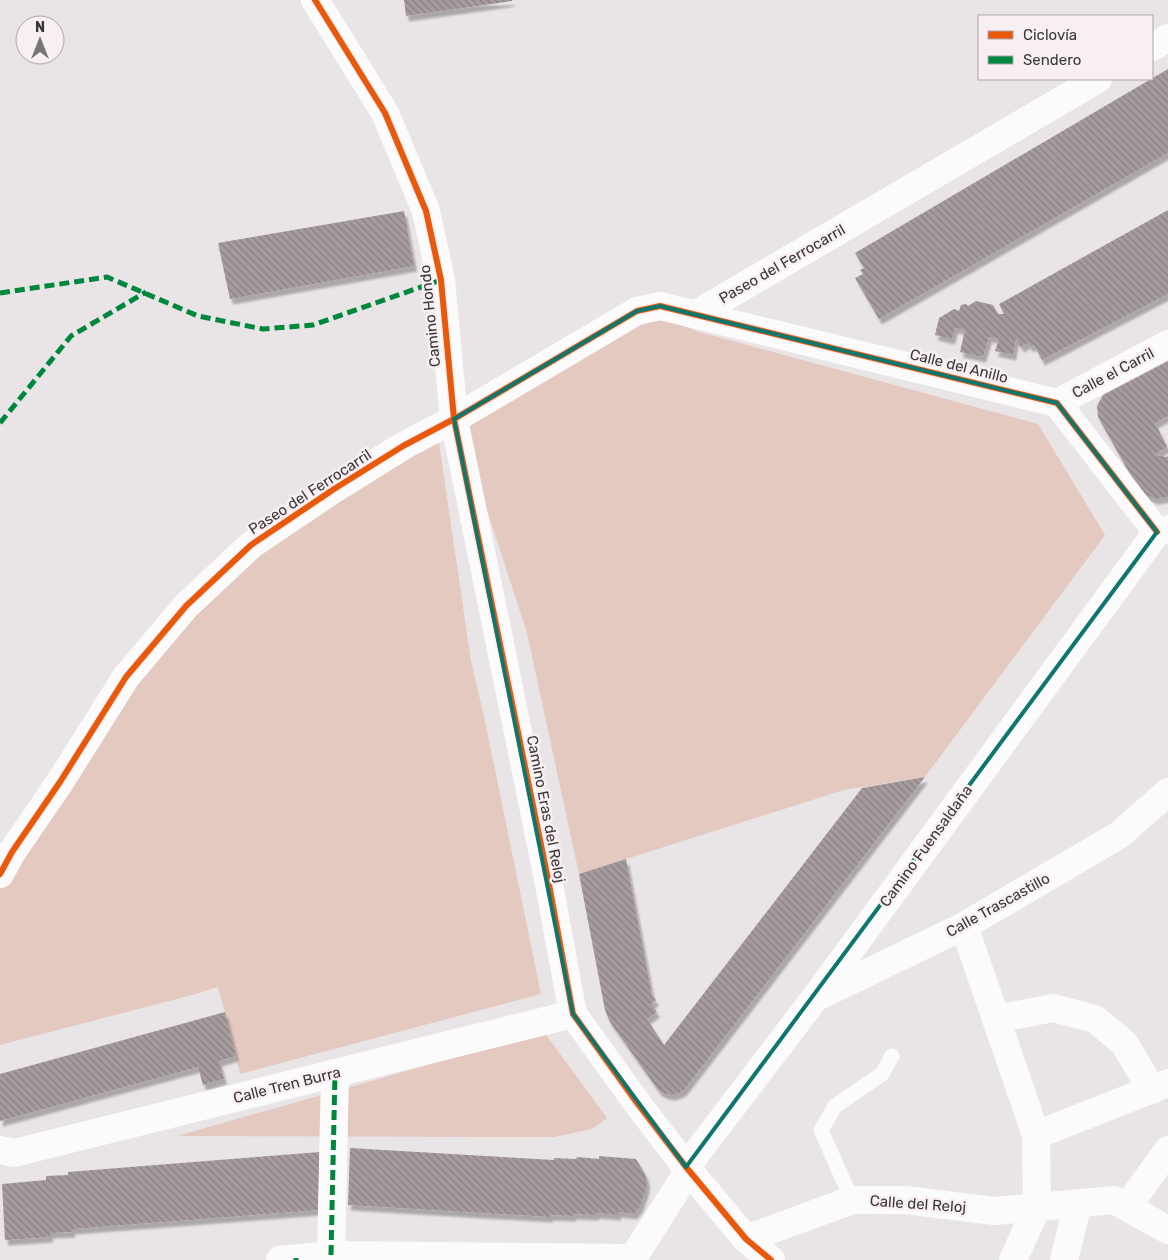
<svg xmlns="http://www.w3.org/2000/svg" width="1168" height="1260" viewBox="0 0 1168 1260" font-family="Rubik,sans-serif">
  <defs>
    <pattern id="building-back-hatch" width="6" height="6" patternUnits="userSpaceOnUse" patternTransform="scale(1.25)"><rect width="6" height="6" fill="#a79c9d"/><path d="M-1 5l2 2M0 0l6 6M5-1l2 2" fill="none" stroke="#898081"/></pattern>
    <filter id="shadow"><feDropShadow dx="3" dy="5.5" stdDeviation="1" flood-color="#0004"/></filter>
  </defs>
  <rect width="100%" height="100%" fill="#e9e4e6"/>
  <g fill="#e4c9c1">
    <polygon points="649,311 696,331 1038,424 1105,535 925,777 844,790 579,874 527,633 461,430"/>
    <polygon points="439,443 471,661 485,721 541,994 240,1074 225,1012 218,987 192,995 0,1045 0,886 131,679 255,549 407,451"/>
    <polygon points="544,1032 607,1118 592,1129 554,1137 177,1136"/>
  </g>
  <g fill="url(#building-back-hatch)" filter="url(#shadow)">
    <polygon points="404,0 512,0 512,1 406,16"/>
    <polygon points="1168,69 1168,153 879,319 855,278 863,274 860,270 864,268 855,253"/>
    <polygon points="1168,210 1168,294 1042,360 1034,345 1030,347 1028,343 1021,347 1016,339 1013,355 995,351 999,339 989,337 983,357 960,352 965,330 955,328 952,339 935,335 939,318 954,309 959,311 961,305 966,304 968,306 976,301 993,305 998,314 1004,314 999,304"/>
    <polygon points="404,211 414,266 230,299 218,243"/>
    <polygon points="1168,361 1168,416 1155,423 1167,447 1154,455 1167,457 1168,456 1168,497 1155,499 1146,495 1138,488 1098,417 1097,406 1103,395"/>
    <polygon points="925,777 684,1090 679,1093 672,1095 666,1094 659,1091 610,1022 605,1010 579,874 626,859 652,996 656,1000 651,1004 657,1012 647,1019 664,1045 862,788"/>
    <polygon points="225,1012 236,1056 219,1061 224,1079 203,1085 198,1067 0,1121 0,1074"/>
    <polygon points="350,1148 554,1160 554,1158 576,1159 577,1157 599,1159 599,1156 636,1159 645,1174 647,1182 646,1189 640,1207 634,1214 618,1212 618,1215 596,1213 596,1215 573,1214 573,1216 550,1215 550,1217 348,1205"/>
    <polygon points="320,1152 318,1210 72,1229 72,1232 50,1233 50,1237 5,1240 2,1184 46,1180 46,1176 68,1175 68,1172"/>
  </g>
  <g fill="none" stroke-linecap="round" stroke-linejoin="round">
    <polyline stroke="#fcfbfb" stroke-width="15" points="852,1200 821,1130 835,1106 882,1074 892,1056"/>
    <g stroke="#fcfbfb" stroke-width="28">
      <polyline points="315,0 385,113 426,211 441,280 454,419 548,879 573,1014 637,1103 686,1167 746,1239 771,1260"/>
      <polyline points="1152,47 1168,38"/>
      <polyline points="696,314 1098,79"/>
      <polyline points="1057,403 1168,344"/>
      <polyline points="0,874 12,852 60,782 126,677 186,606 251,545 334,489 403,446 454,419 637,311 660,306 1057,403 1157,532"/>
      <polyline points="964,926 1036,1135 1037,1207 1013,1260"/>
      <polyline points="819,996 964,926 1119,835 1168,792"/>
      <polyline points="996,1019 1053,1008 1095,1019 1124,1043 1152,1090"/>
      <polyline points="1036,1135 1168,1083"/>
      <polyline points="0,1150 14,1153 573,1014"/>
      <polyline points="686,1167 815,998 1157,532 1168,529"/>
      <polyline points="1127,1207 1168,1150"/>
      <polyline points="746,1239 852,1200 905,1200 995,1211 1114,1200 1168,1230"/>
      <polyline points="331,1255 335,1073"/>
      <polyline points="633,1258 689,1170"/>
      <polyline points="280,1260 331,1255 633,1258"/>
      <polyline points="1064,1260 1078,1203"/>
    </g>
    <g stroke="#00873e" stroke-width="5" stroke-dasharray="10 5" stroke-linecap="butt">
      <polyline points="0,293 107,277 198,316 263,329 313,325 441,280"/>
      <polyline points="0,423 71,336 146,292"/>
      <polyline points="331,1255 335,1073"/>
      <polyline points="296,1258 296,1260"/>
    </g>
    <defs>
      <g id="cycleway">
        <polyline points="315,0 385,113 426,211 441,280 454,419 548,879 573,1014 637,1103 686,1167 746,1239 771,1260"/>
        <polyline points="0,874 12,852 60,782 126,677 186,606 251,545 334,489 403,446 454,419 637,311 660,306 1057,403 1157,532"/>
      </g>
    </defs>
    <use href="#cycleway" stroke="#f8eff2" stroke-width="9"/>
    <use href="#cycleway" stroke="#e8590c" stroke-width="6"/>
  </g>
  <path fill="none" stroke="#0f766e" stroke-width="4" stroke-linejoin="round" d="M660,306l397,97 100,129 -471,635 -113,-153 -119,-595 183,-108z"/>
  <g text-anchor="middle" dominant-baseline="central" stroke-width="5" stroke-linejoin="round" paint-order="stroke">
    <g font-size="15" fill="#3a3738" stroke="#f8eff2">
      <text transform="translate(782 264) rotate(-30)">Paseo del Ferrocarril</text>
      <text transform="translate(430 316) rotate(-96)">Camino Hondo</text>
      <text transform="translate(959 366) rotate(14)">Calle del Anillo</text>
      <text transform="translate(1113 373) rotate(-28)">Calle el Carril</text>
      <text transform="translate(310 492) rotate(-33)">Paseo del Ferrocarril</text>
      <text transform="translate(546 809) rotate(79)">Camino Eras del Reloj</text>
      <text transform="translate(926 846) rotate(-54)">Camino Fuensaldaña</text>
      <text transform="translate(998 905) rotate(-29)">Calle Trascastillo</text>
      <text transform="translate(287 1085) rotate(-14)">Calle Tren Burra</text>
      <text transform="translate(918 1204) rotate(4)">Calle del Reloj</text>
    </g>
  </g>
  <rect x="978" y="15" width="175" height="65" fill="#f8eff2" stroke="#aca5a8"/>
  <rect x="988" y="31" width="25" height="8" fill="#e8590c" stroke="#aca5a8"/>
  <text x="1023" y="40" font-size="15" fill="#3a3738">Ciclovía</text>
  <rect x="988" y="56" width="25" height="8" fill="#00873e" stroke="#aca5a8"/>
  <text x="1023" y="65" font-size="15" fill="#3a3738">Sendero</text>
  <g transform="translate(40 40)"><circle r="24" fill="#f8eff2" stroke="#aca5a8"/>
  <path d="M0-4L9 19L0 12L-9 19Z" fill="#777475"/>
  <text y="-8" font-size="14" font-weight="bold" text-anchor="middle" fill="#3a3738">N</text>
  </g>
</svg>
